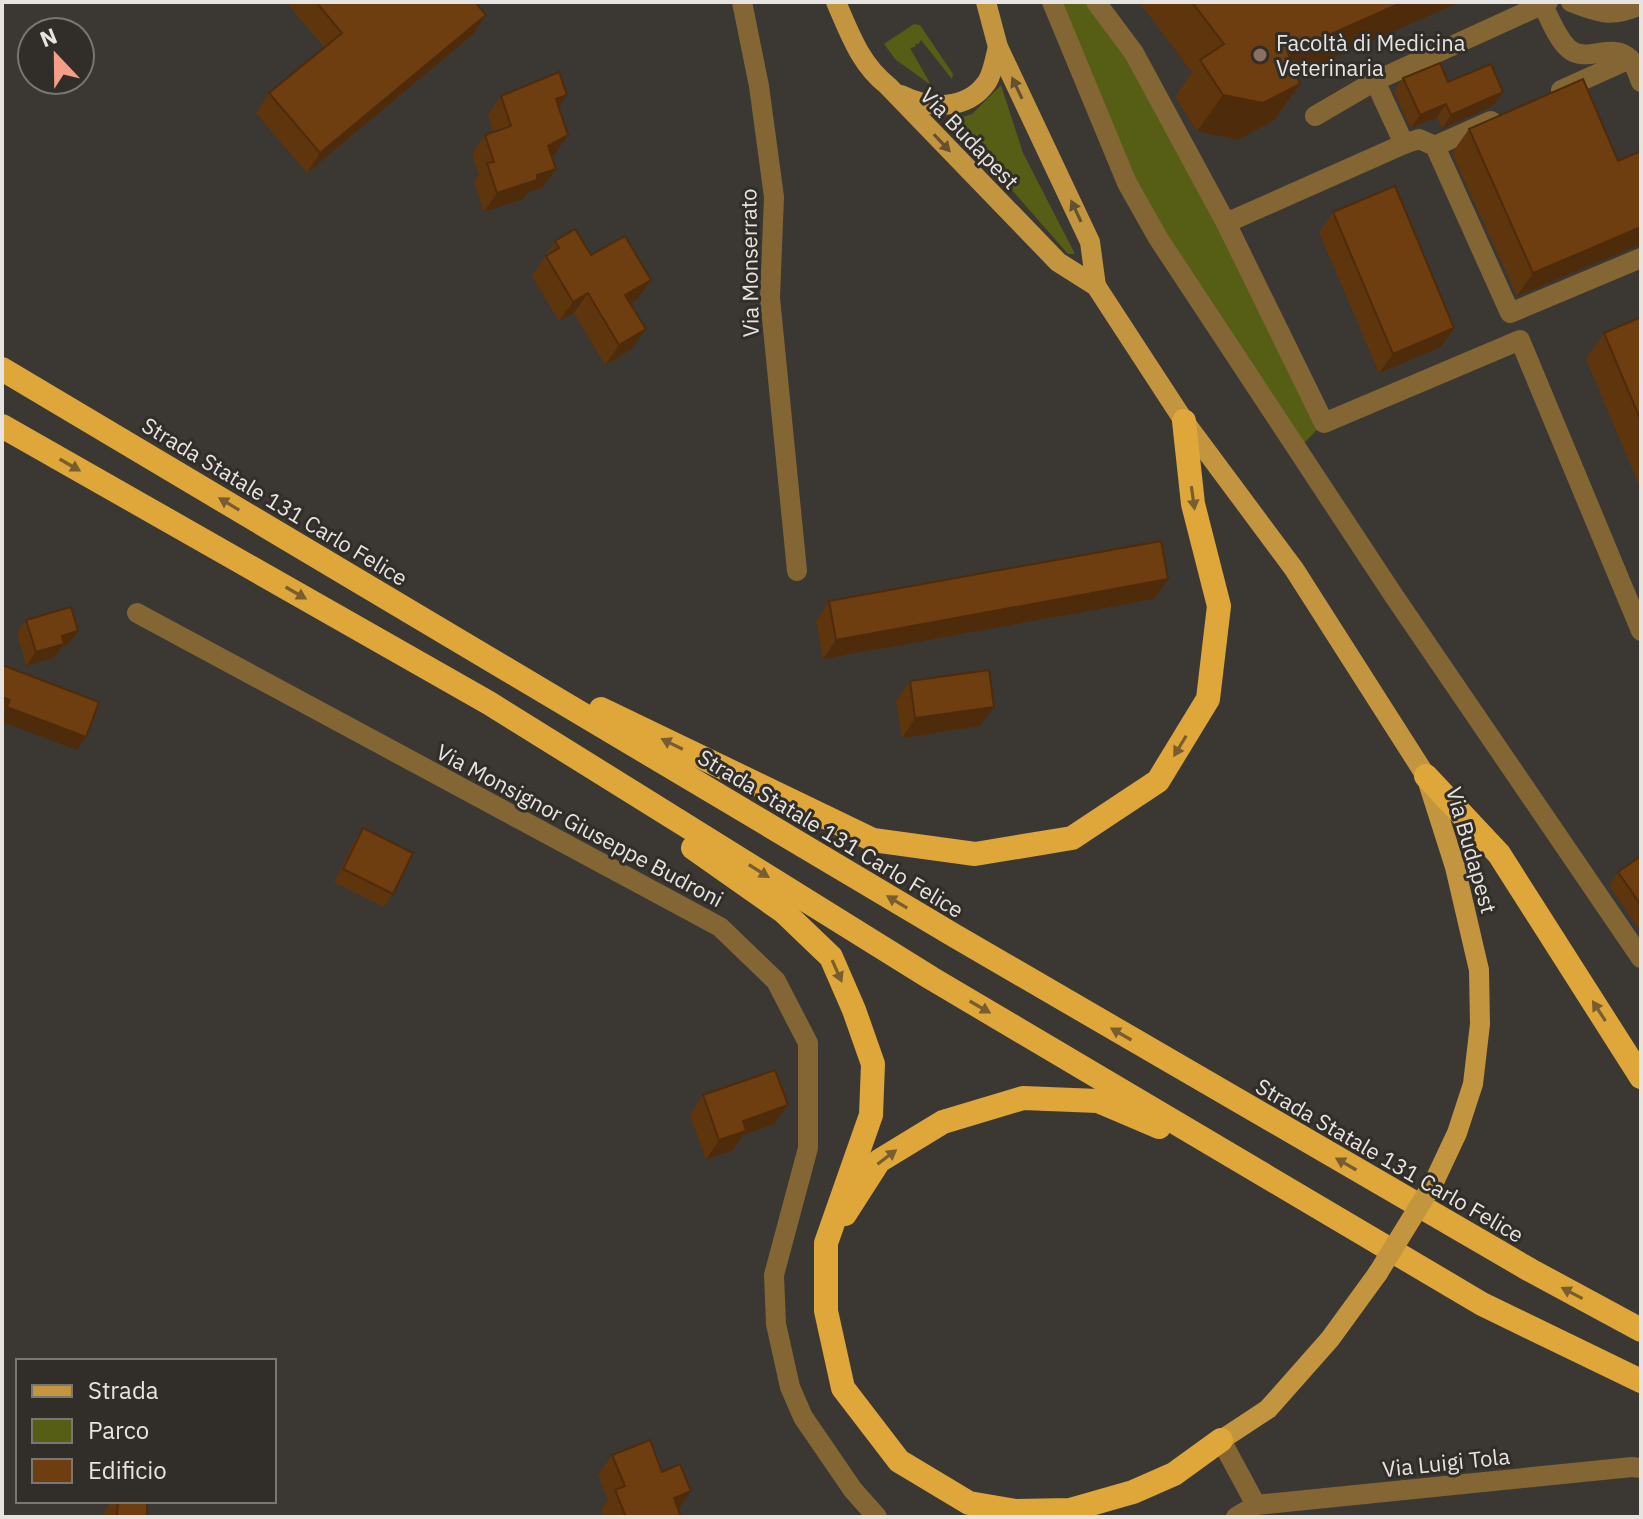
<svg xmlns="http://www.w3.org/2000/svg" width="1643" height="1519" viewBox="0 0 1643 1519" font-family="'IBM Plex Sans',sans-serif">
  <rect width="100%" height="100%" fill="#3b3733"/>
  <g fill="#565e15">
    <polygon points="1060,2 1091,2 1130,53 1321,425 1301,447 1152,217"/>
    <polygon points="914,24 920,25 953,74 952,79 921,40 918,45 916,43 915,47 910,48 931,85 896,60 884,44"/>
    <polygon points="1001,85 1023,153 1075,254 1068,254 996,172 948,122 972,114"/>
  </g>
  <g fill="none" stroke-linecap="round" stroke-linejoin="round">
    <g stroke="#836634" stroke-width="20">
      <polyline points="742,2 759,86 774,197 770,298 797,571"/>
      <polyline points="1052,2 1127,183 1158,238 1394,596 1641,958"/>
      <polyline points="1096,2 1134,53 1226,223 1324,423 1520,340 1641,631"/>
      <path d="M1571,2c28,11 41,16 70,3"/>
      <path d="M1542,4c8,14 15,35 27,45 17,15 44,-8 61,10 5,5 8,16 11,23"/>
      <polyline points="1561,90 1630,59"/>
      <polyline points="1315,116 1375,81 1548,2"/>
      <polyline points="1404,144 1419,139 1435,146 1510,313 1641,258"/>
      <polyline points="1435,146 1491,121"/>
      <polyline points="1226,223 1404,144 1375,81"/>
      <polyline points="137,613 720,927 776,981 808,1043 808,1148 774,1275 776,1324 790,1387 803,1417 853,1490 877,1517"/>
      <polyline points="1221,1440 1256,1505"/>
      <polyline points="1236,1517 1256,1505 1632,1467 1641,1468"/>
    </g>
    <g stroke="#c4953f" stroke-width="20">
      <path d="M836,2c14,32 24,62 52,84l170,176 38,24 88,135 110,148 132,207 29,91 24,103 1,54 -7,60 -16,49 -23,49"/>
      <polyline points="986,2 998,47 1090,242 1096,286"/>
      <path d="M901,95c28,14 66,16 86,-13 6,-9 8,-24 11,-35"/>
      <polyline points="1221,1440 1268,1409 1330,1339 1378,1273"/>
    </g>
    <g stroke="#dfa63a" stroke-width="24">
      <polyline points="2,369 955,936 1530,1270 1641,1330"/>
      <polyline points="2,426 489,703 931,978 1482,1304 1641,1381"/>
      <polyline points="601,709 873,840 975,854 1072,838 1158,781 1208,699 1219,606 1193,504 1184,421"/>
      <polyline points="1426,776 1499,854 1641,1077"/>
      <polyline points="693,848 784,912 831,957 854,1010 873,1064 871,1115 826,1243 826,1311 843,1388 899,1461 969,1503 1016,1511 1070,1510 1133,1492 1174,1474 1221,1440"/>
      <polyline points="845,1214 879,1161 943,1122 1023,1098 1098,1101 1159,1127"/>
    </g>
    <polyline stroke="#c4953f" stroke-width="20" points="1378,1273 1434,1182"/>
  </g>
  <g fill="#5f350e">
    <polygon points="292,2 475,2 472,35 307,173 256,113 269,93 324,47 289,6"/>
    <polygon points="1139,2 1460,2 1296,74 1300,84 1274,120 1238,140 1197,131 1175,97 1192,72"/>
    <polygon points="1403,78 1448,82 1503,92 1494,105 1442,129 1437,117 1411,128 1394,92"/>
    <polygon points="501,96 559,107 555,154 552,156 542,188 528,192 523,199 484,212 474,182 479,175 472,154 485,135 493,132 488,115"/>
    <polygon points="1469,129 1618,161 1641,151 1641,244 1517,296 1452,153"/>
    <polygon points="1333,212 1441,347 1379,373 1319,232"/>
    <polygon points="555,241 651,280 637,300 630,304 632,349 605,365 574,313 559,321 532,276"/>
    <polygon points="1641,317 1641,490 1586,359 1604,333"/>
    <polygon points="1154,599 823,659 816,621 829,601"/>
    <polygon points="26,620 78,631 69,644 62,646 55,657 26,666 17,633"/>
    <polygon points="910,681 980,726 902,738 896,701"/>
    <polygon points="363,828 393,894 384,907 334,882 354,842"/>
    <polygon points="1641,856 1641,932 1609,885 1618,872"/>
    <polygon points="703,1095 788,1105 774,1124 743,1135 733,1150 706,1160 690,1115"/>
    <polygon points="612,1455 691,1491 678,1509 681,1517 604,1517 601,1510 608,1500 598,1475"/>
    <polygon points="112,1501 147,1501 147,1517 104,1517 104,1512"/>
  </g>
  <g fill="#4e2b0b">
    <polygon points="1403,2 1460,2 1262,89 1288,53"/>
    <polygon points="486,15 472,35 307,173 320,153"/>
    <polygon points="1300,84 1274,120 1238,140 1197,131 1223,95"/>
    <polygon points="1503,92 1494,105 1442,129 1451,115"/>
    <polygon points="567,95 554,114 556,99"/>
    <polygon points="1446,104 1437,117 1411,128 1420,115"/>
    <polygon points="568,135 555,154 535,165 548,146"/>
    <polygon points="556,169 542,188 528,192 523,199 484,212 497,193 537,175"/>
    <polygon points="1641,227 1641,244 1517,296 1533,273"/>
    <polygon points="651,280 637,300 612,315 625,295"/>
    <polygon points="588,293 574,313 559,321 573,302"/>
    <polygon points="1454,328 1441,347 1379,373 1393,354"/>
    <polygon points="646,329 632,349 605,365 619,345"/>
    <polygon points="1168,579 1154,599 823,659 836,640"/>
    <polygon points="78,631 69,644 62,646 55,657 26,666 36,652 62,636"/>
    <polygon points="2,697 10,700 2,712"/>
    <polygon points="7,707 86,737 77,750 2,722 2,715"/>
    <polygon points="994,707 980,726 902,738 915,718"/>
    <polygon points="788,1105 774,1124 743,1135 733,1150 706,1160 719,1140 743,1121"/>
    <polygon points="691,1491 677,1511 674,1498"/>
  </g>
  <g fill="#6f3e10" stroke="#4e2b0b" stroke-width="2">
    <polygon points="316,2 475,2 486,15 320,153 269,93 342,33"/>
    <polygon points="1192,2 1403,2 1288,53 1300,84 1263,103 1223,95 1200,60 1224,44"/>
    <polygon points="1440,63 1448,82 1491,64 1503,92 1451,115 1446,104 1420,115 1403,78"/>
    <polygon points="559,72 567,95 556,99 568,135 548,146 556,169 537,175 537,180 497,193 487,163 494,162 485,135 511,126 501,96"/>
    <polygon points="1583,79 1618,161 1641,151 1641,227 1533,273 1469,129"/>
    <polygon points="1395,186 1454,328 1393,354 1333,212"/>
    <polygon points="575,229 591,255 625,236 651,280 625,295 646,329 619,345 588,293 573,302 546,256 559,248 555,241"/>
    <polygon points="1641,317 1641,421 1604,333"/>
    <polygon points="1161,541 1168,579 836,640 829,601"/>
    <polygon points="71,607 78,631 62,636 64,644 36,652 26,620"/>
    <polygon points="2,665 99,702 86,737 7,707 10,700 2,697"/>
    <polygon points="989,670 994,707 915,718 910,681"/>
    <polygon points="363,828 413,853 393,894 343,869"/>
    <polygon points="1641,856 1641,905 1618,872"/>
    <polygon points="775,1070 788,1105 743,1121 746,1131 719,1140 703,1095"/>
    <polygon points="650,1440 662,1472 680,1464 691,1491 674,1498 681,1517 626,1517 615,1490 625,1486 612,1455"/>
    <polygon points="118,1501 147,1501 147,1517 117,1517"/>
  </g>
  <defs><path id="oneway-solid" d="M-6-.8H1V-3.2L6.5 0L1 3.2V.8H-6Z" transform="scale(2)"/></defs>
  <g fill="#645131">
    <use href="#oneway-solid" transform="translate(1017 88) rotate(-115)"/>
    <use href="#oneway-solid" transform="translate(942 143) rotate(47)"/>
    <use href="#oneway-solid" transform="translate(1076 211) rotate(-115)"/>
  </g>
  <g fill="#775d30">
    <use href="#oneway-solid" transform="translate(70 465) rotate(30)"/>
    <use href="#oneway-solid" transform="translate(1193 498) rotate(82)"/>
    <use href="#oneway-solid" transform="translate(229 504) rotate(-149)"/>
    <use href="#oneway-solid" transform="translate(296 593) rotate(30)"/>
    <use href="#oneway-solid" transform="translate(672 744) rotate(-154)"/>
    <use href="#oneway-solid" transform="translate(1180 746) rotate(121)"/>
    <use href="#oneway-solid" transform="translate(759 871) rotate(32)"/>
    <use href="#oneway-solid" transform="translate(897 902) rotate(-149)"/>
    <use href="#oneway-solid" transform="translate(837 971) rotate(66)"/>
    <use href="#oneway-solid" transform="translate(980 1007) rotate(30)"/>
    <use href="#oneway-solid" transform="translate(1599 1011) rotate(-123)"/>
    <use href="#oneway-solid" transform="translate(1121 1034) rotate(-150)"/>
    <use href="#oneway-solid" transform="translate(887 1157) rotate(-37)"/>
    <use href="#oneway-solid" transform="translate(1346 1164) rotate(-150)"/>
    <use href="#oneway-solid" transform="translate(1572 1293) rotate(-152)"/>
  </g>
  <circle fill="#8d6e63" stroke="#312d29" stroke-width="3" cx="1260" cy="55" r="8"/>
  <g text-anchor="middle" dominant-baseline="central" stroke-width="6" stroke-linejoin="round" paint-order="stroke">
    <g font-size="22" fill="#e6e3e1" stroke="#312d29" text-anchor="start">
      <text x="1276" y="42">Facoltà di Medicina<tspan x="1276" dy="25">Veterinaria</tspan></text>
    </g>
    <g font-size="22" fill="#e6e3e1" stroke="#312d29">
      <text transform="translate(970 138) rotate(46)">Via Budapest</text>
      <text transform="translate(749 263) rotate(-91)">Via Monserrato</text>
      <text transform="translate(275 501) rotate(31)">Strada Statale 131 Carlo Felice</text>
      <text transform="translate(580 825) rotate(28)">Via Monsignor Giuseppe Budroni</text>
      <text transform="translate(831 833) rotate(31)">Strada Statale 131 Carlo Felice</text>
      <text transform="translate(1472 850) rotate(74)">Via Budapest</text>
      <text transform="translate(1390 1160) rotate(30)">Strada Statale 131 Carlo Felice</text>
      <text transform="translate(1446 1462) rotate(-6)">Via Luigi Tola</text>
    </g>
  </g>
  <rect width="1643" height="1519" fill="none" stroke="#e6e3e1" stroke-width="8"/>
  <rect x="16" y="1359" width="260" height="144" fill="#312d29" stroke="#797673" stroke-width="2"/>
  <rect x="32" y="1385" width="40" height="12" fill="#c4953f" stroke="#797673" stroke-width="2"/>
  <text x="88" y="1399" font-size="24" fill="#e6e3e1">Strada</text>
  <rect x="32" y="1419" width="40" height="24" fill="#565e15" stroke="#797673" stroke-width="2"/>
  <text x="88" y="1439" font-size="24" fill="#e6e3e1">Parco</text>
  <rect x="32" y="1459" width="40" height="24" fill="#6f3e10" stroke="#797673" stroke-width="2"/>
  <text x="88" y="1479" font-size="24" fill="#e6e3e1">Edificio</text>
  <g transform="translate(56 56) rotate(338)"><circle r="38" fill="#312d29" stroke="#797673" stroke-width="2"/>
  <path d="M0-6L14 30L0 20L-14 30Z" fill="#f49e89"/>
  <text y="-12" font-size="22" font-weight="bold" text-anchor="middle" fill="#e6e3e1">N</text>
  </g>
</svg>
